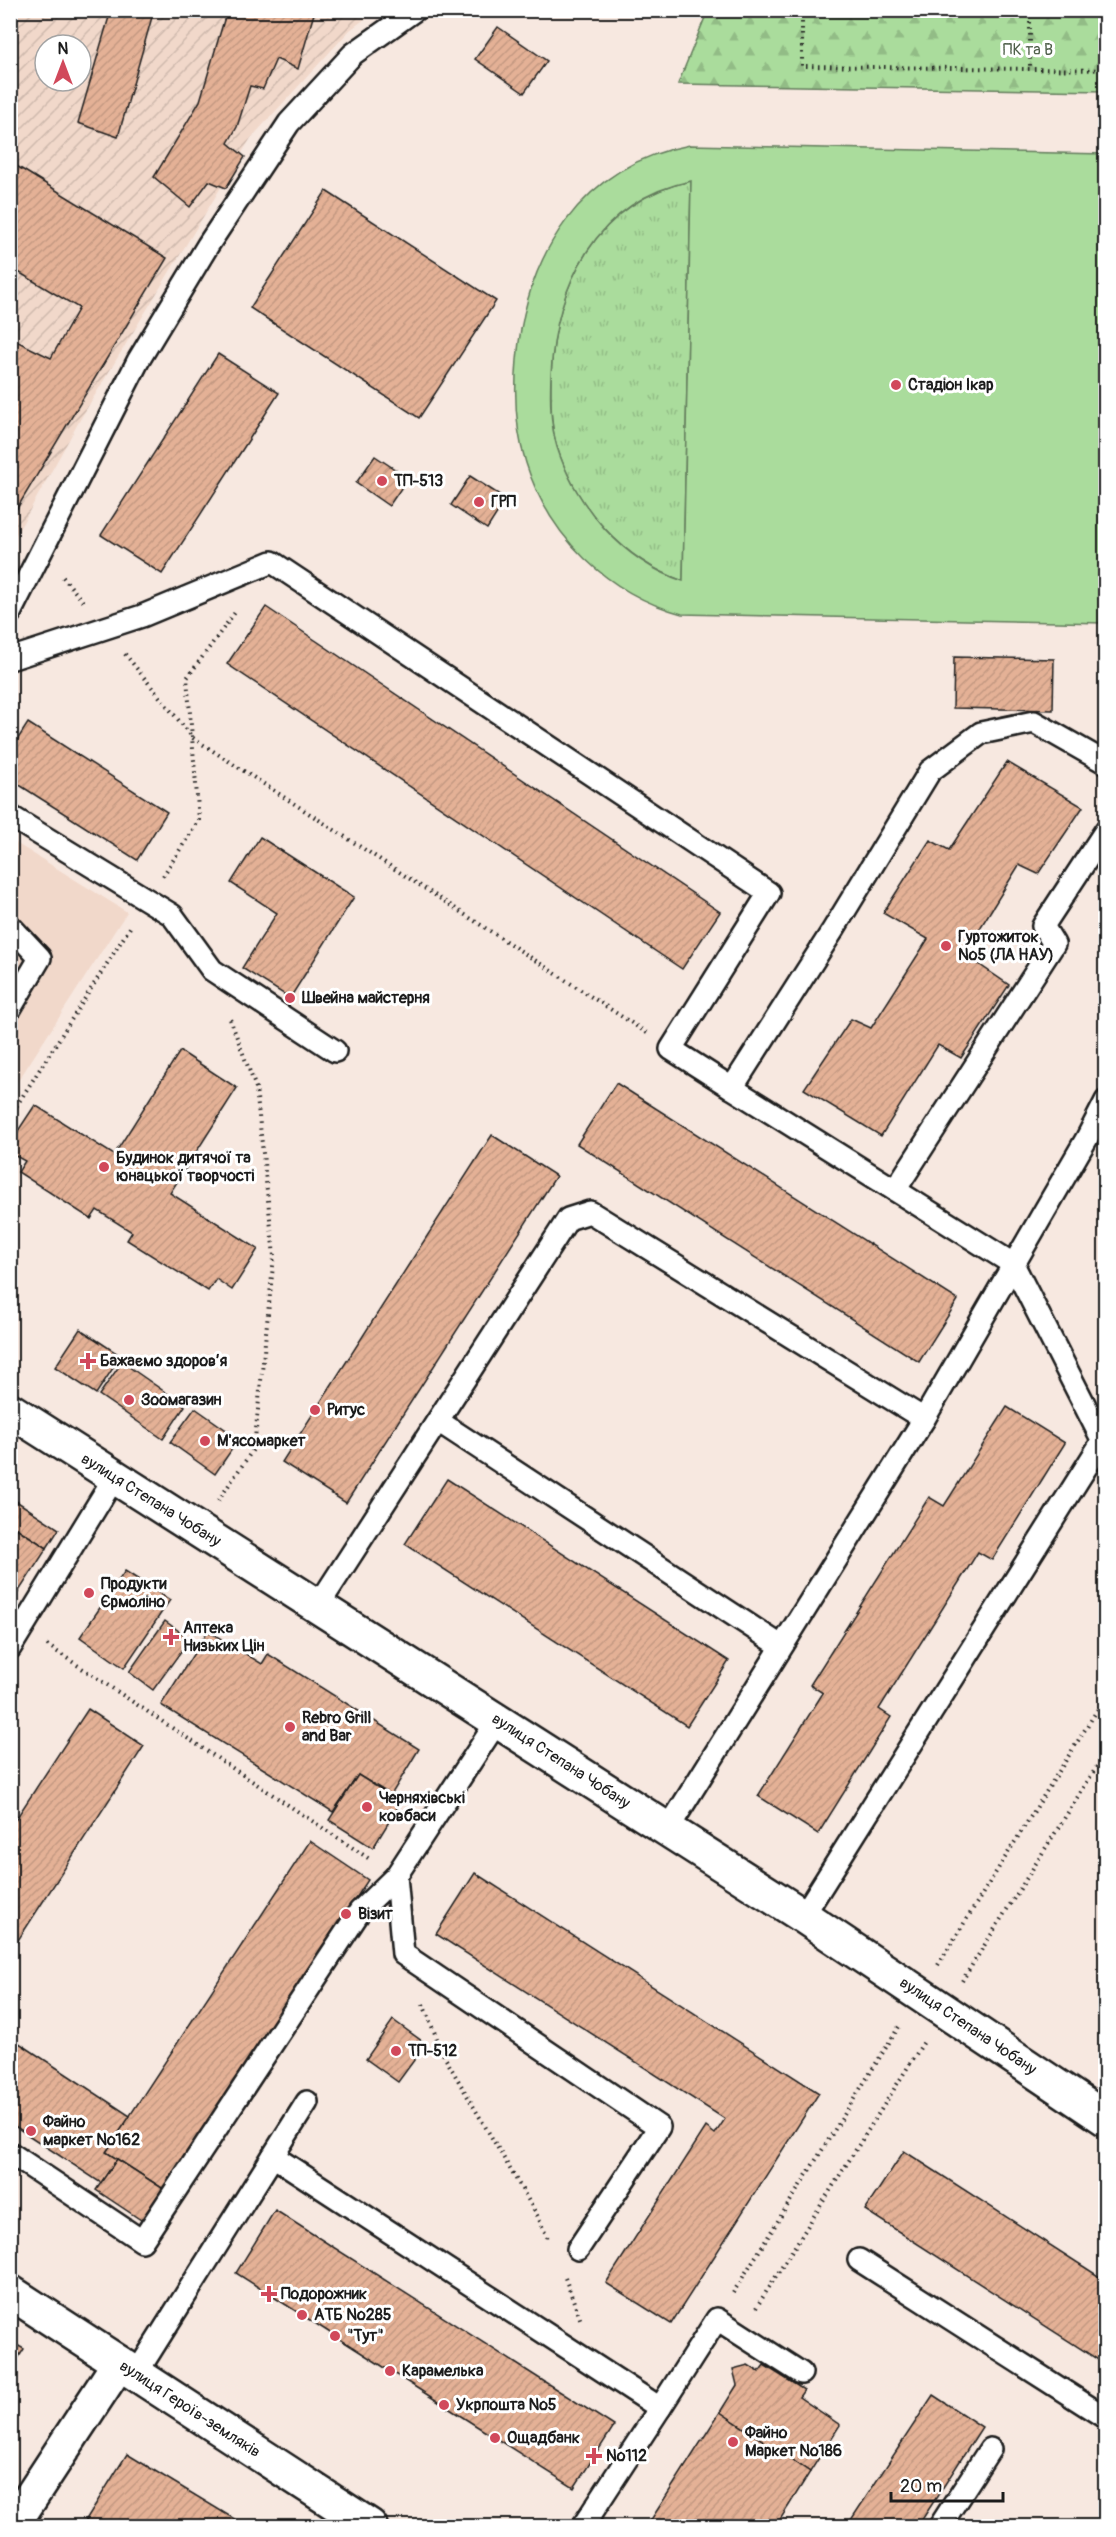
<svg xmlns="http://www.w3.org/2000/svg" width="1116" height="2537" viewBox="0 0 1116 2537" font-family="Pangolin,sans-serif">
  <defs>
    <pattern id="industrial-furrows" width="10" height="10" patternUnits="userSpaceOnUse" patternTransform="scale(1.5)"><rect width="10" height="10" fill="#f1d8ca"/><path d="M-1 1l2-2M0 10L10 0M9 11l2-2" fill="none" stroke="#ceb9ad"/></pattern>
    <pattern id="grass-tufts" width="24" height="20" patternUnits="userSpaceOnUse" patternTransform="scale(1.5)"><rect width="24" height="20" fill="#aadc9c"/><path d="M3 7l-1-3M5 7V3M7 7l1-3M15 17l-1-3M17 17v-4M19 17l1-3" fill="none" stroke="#92bc86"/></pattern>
    <pattern id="forest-firs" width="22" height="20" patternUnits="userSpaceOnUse" patternTransform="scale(1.5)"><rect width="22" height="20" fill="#aadc9c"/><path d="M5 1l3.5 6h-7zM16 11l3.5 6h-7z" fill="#92bc86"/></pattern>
    <pattern id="building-hatch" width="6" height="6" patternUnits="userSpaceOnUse" patternTransform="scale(1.5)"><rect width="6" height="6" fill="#e4b196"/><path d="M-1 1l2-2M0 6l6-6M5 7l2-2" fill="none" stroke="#c39881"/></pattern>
  </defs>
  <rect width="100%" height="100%" fill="#f7e8e0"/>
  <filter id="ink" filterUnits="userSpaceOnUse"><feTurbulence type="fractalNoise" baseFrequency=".0167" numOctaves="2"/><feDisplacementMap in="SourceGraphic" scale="12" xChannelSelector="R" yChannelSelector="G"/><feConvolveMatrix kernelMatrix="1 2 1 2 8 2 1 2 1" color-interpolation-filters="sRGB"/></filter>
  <g filter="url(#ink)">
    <polygon fill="#f1d8ca" points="11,840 127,912 11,1092"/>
    <path fill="url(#industrial-furrows)" fill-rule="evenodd" d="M11,11h365l-26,19 -99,108 -170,280 -70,126zM45,45h36v36h-36z"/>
    <path fill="url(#grass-tufts)" stroke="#637c5c" stroke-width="1.5" d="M691,181l-8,400c-60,-21 -107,-74 -126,-134 -7,-24 -6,-48 -6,-72 4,-90 45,-174 140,-194z"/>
    <polygon fill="url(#forest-firs)" stroke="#637c5c" stroke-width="1.5" points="708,10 1105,11 1105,91 678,84"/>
    <path fill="#aadc9c" stroke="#637c5c" stroke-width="1.5" fill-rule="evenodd" d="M690,145l415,9v469l-423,-9c-74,-20 -133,-77 -156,-151 -11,-34 -12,-68 -9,-103 9,-105 64,-195 173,-215zM691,181l-8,399v1c-60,-20 -107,-75 -126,-134 -7,-24 -7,-48 -6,-72 4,-89 45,-175 140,-194z"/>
    <g fill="url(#building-hatch)" stroke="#1c1c1c" stroke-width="1.5">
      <polygon points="111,10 154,10 118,137 78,123"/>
      <polygon points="227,10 315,10 298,69 276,59 263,89 250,86 237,127 228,143 245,157 226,188 209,181 190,207 154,177 200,101"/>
      <polygon points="498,27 547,61 524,93 475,59"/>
      <polygon points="10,162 167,258 10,520 10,338 51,358 79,308 10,267"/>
      <polygon points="326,191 496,301 419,418 250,308"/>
      <polygon points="218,354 279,393 162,574 101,535"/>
      <polygon points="375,456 408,478 389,506 356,483"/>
      <polygon points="470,476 506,499 487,529 451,505"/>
      <polygon points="266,607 720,912 682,969 227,664"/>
      <polygon points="954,657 1054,659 1053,710 953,708"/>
      <polygon points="28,723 167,812 137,860 10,779 10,751"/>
      <polygon points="1007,762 1083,807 1038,874 1019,865 964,954 1009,985 961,1058 938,1045 881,1136 804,1089 851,1019 871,1028 928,939 883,913 930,840 949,850"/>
      <polygon points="260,837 354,897 290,998 242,968 277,913 231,883"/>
      <polygon points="180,1051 237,1088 170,1193 258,1249 232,1290 216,1279 208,1291 127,1240 132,1232 97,1210 91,1219 18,1172 25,1161 10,1153 10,1143 35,1105 114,1155"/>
      <polygon points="616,1083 958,1300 919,1362 577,1144"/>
      <polygon points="492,1135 556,1176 346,1503 282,1462"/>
      <polygon points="80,1329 121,1356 96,1394 55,1367"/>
      <polygon points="122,1362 185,1406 163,1439 99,1395"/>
      <polygon points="1007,1407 1065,1443 992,1560 978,1552 879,1709 891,1717 818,1834 758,1796 823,1693 810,1685 929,1497 944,1506"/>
      <polygon points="195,1408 239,1439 215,1474 170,1442"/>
      <polygon points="447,1479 729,1661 687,1726 405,1544"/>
      <polygon points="10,1497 59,1529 47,1548 10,1524"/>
      <polygon points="10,1524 47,1548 10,1605"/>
      <polygon points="125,1571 170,1600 124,1668 80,1637"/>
      <polygon points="165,1621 190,1639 153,1690 129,1672"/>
      <polygon points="208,1631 262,1664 268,1654 419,1749 391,1795 358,1775 333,1812 161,1705"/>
      <polygon points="88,1709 144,1746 13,1948 10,1946 10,1828"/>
      <polygon points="358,1775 401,1802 373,1848 329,1820"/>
      <polygon points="310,1841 368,1880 165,2190 106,2152"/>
      <polygon points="475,1873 819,2093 671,2324 606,2283 706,2127 715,2134 725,2119 436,1934"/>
      <polygon points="393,2020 426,2044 398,2082 366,2059"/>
      <polygon points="10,2037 130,2116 106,2152 117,2159 101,2183 10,2123"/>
      <polygon points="904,2151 1106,2281 1106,2365 865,2210"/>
      <polygon points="117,2159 165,2190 144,2222 96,2190"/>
      <polygon points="275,2210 614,2426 574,2488 236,2273"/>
      <polygon points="10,2341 24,2349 13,2366 10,2364"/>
      <polygon points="748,2365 759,2372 764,2365 804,2390 799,2397 840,2425 810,2472 720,2412 737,2385 733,2369"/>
      <polygon points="933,2395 982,2427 918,2526 847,2526"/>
      <polygon points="720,2412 810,2472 776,2526 647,2526"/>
      <polygon points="127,2454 246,2526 82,2526"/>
    </g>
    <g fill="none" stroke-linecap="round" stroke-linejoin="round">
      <defs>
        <g id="service">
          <polyline points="10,613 138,361 208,245 289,123 353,54 415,10"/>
          <polyline points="10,659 142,616 272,562 769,893 671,1049 732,1088"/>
          <polyline points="1106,763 1034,722 981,733 930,771 833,930 732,1088 1013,1264 1106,1447"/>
          <polyline points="10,816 172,915 212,970 335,1051"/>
          <polyline points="10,926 40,958 10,1009"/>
          <polyline points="895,1190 1054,944 1043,926 1106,830"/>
          <polyline points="438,1421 781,1646"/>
          <polyline points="318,1606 568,1219 590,1212 924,1419"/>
          <polyline points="10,1648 114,1478"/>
          <polyline points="668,1829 924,1419 1087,1138 1106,1101"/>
          <polyline points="396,1876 403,1954 659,2127 578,2249"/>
          <polyline points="803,1916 1102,1442"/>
          <polyline points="10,2153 142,2241 360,1911 396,1876 498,1720"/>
          <polyline points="273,2156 307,2102"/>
          <polyline points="859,2260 1106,2418"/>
          <polyline points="136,2374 273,2156 660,2408 583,2526"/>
          <polyline points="660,2408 717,2319 801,2373"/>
          <polyline points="940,2526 990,2449"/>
        </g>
        <g id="minor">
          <polyline points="10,1410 803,1916 1106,2119"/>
          <polyline points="12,2526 119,2363"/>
        </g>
        <polyline id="primary" points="10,2292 370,2526"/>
      </defs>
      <use href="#service" stroke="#1c1c1c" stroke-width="26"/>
      <use href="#minor" stroke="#1c1c1c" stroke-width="38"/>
      <use href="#primary" stroke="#1c1c1c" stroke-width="38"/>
      <g stroke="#1c1c1c" stroke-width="4" stroke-dasharray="1.5 4.5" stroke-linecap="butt">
        <polyline points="802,10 802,66 1106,70"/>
        <polyline points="1030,10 1030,69"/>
        <polyline points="63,577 85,604"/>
        <polyline points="125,654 193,738 647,1033"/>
        <polyline points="163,876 199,820 187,678 236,611"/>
        <polyline points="10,1116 131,926"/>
        <polyline points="218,1501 254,1448 274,1256 256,1088 230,1019"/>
        <polyline points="47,1645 371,1860"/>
        <polyline points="938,1965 1106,1696"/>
        <polyline points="962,1981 1106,1752"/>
        <polyline points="423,2004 444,2056 537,2215 549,2241"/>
        <polyline points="565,2278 581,2321"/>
        <polyline points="733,2293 900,2025"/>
        <polyline points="756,2308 925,2040"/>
      </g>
      <use href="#service" stroke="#fff" stroke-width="21"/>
      <use href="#minor" stroke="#fff" stroke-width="33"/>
      <use href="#primary" stroke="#fff" stroke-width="33"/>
    </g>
  </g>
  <g fill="#d1495b" stroke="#fff" stroke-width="2">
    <circle cx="896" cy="385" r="6"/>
    <circle cx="382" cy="481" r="6"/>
    <circle cx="479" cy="502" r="6"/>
    <circle cx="946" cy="946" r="6"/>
    <circle cx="290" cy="998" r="6"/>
    <circle cx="104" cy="1167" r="6"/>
    <path d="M85 1352h6v6h6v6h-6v6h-6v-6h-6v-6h6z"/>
    <circle cx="129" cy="1400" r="6"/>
    <circle cx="315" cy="1410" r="6"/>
    <circle cx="205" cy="1441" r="6"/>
    <circle cx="89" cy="1593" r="6"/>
    <path d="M168 1628h6v6h6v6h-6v6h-6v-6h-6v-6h6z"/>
    <circle cx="290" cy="1727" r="6"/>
    <circle cx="367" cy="1807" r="6"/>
    <circle cx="346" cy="1914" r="6"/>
    <circle cx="396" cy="2051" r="6"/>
    <circle cx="31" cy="2131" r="6"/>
    <path d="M266 2285h6v6h6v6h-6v6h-6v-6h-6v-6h6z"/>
    <circle cx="302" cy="2315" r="6"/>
    <circle cx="335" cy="2336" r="6"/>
    <circle cx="390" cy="2371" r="6"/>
    <circle cx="444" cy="2405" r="6"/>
    <circle cx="495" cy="2438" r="6"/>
    <circle cx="733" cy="2442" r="6"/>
    <path d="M591 2447h6v6h6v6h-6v6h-6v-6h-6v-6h6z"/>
  </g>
  <g text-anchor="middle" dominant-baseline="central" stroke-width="6" stroke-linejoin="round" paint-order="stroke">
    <g font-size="16" fill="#4e5f49" stroke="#fff">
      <text x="1028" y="50">ПК та В</text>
    </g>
    <g font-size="16" font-weight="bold" fill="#1c1c1c" stroke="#fff" text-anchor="start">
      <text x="908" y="385">Стадіон Ікар</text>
      <text x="394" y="481">ТП-513</text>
      <text x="491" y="502">ГРП</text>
      <text x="958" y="937">Гуртожиток<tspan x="958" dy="18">№5 (ЛА НАУ)</tspan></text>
      <text x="302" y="998">Швейна майстерня</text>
      <text x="116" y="1158">Будинок дитячої та<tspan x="116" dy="18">юнацької творчості</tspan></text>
      <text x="100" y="1361">Бажаємо здоров’я</text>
      <text x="141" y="1400">Зоомагазин</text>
      <text x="327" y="1410">Ритус</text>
      <text x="217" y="1441">М'ясомаркет</text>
      <text x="101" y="1584">Продукти<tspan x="101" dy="18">Єрмоліно</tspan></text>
      <text x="183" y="1628">Аптека<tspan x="183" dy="18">Низьких Цін</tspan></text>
      <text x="302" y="1718">Rebro Grill<tspan x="302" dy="18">and Bar</tspan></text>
      <text x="379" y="1798">Черняхівські<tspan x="379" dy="18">ковбаси</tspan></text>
      <text x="358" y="1914">Візит</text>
      <text x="408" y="2051">ТП-512</text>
      <text x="43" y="2122">Файно<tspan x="43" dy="18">маркет №162</tspan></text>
      <text x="281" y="2294">Подорожник</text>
      <text x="314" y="2315">АТБ №285</text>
      <text x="347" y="2336">"Тут"</text>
      <text x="402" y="2371">Карамелька</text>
      <text x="456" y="2405">Укрпошта №5</text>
      <text x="745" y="2433">Файно<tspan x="745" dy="18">Маркет №186</tspan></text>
      <text x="507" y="2438">Ощадбанк</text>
      <text x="606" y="2456">№112</text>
    </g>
    <g font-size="16" fill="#1c1c1c" stroke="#fff">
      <text transform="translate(151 1500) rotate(32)">вулиця Степана Чобану</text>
      <text transform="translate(561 1761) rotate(33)">вулиця Степана Чобану</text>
      <text transform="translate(968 2026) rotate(34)">вулиця Степана Чобану</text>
      <text transform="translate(190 2409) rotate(33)">вулиця Героїв-земляків</text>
    </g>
  </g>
  <rect width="1116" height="2537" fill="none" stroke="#fff" stroke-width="36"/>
  <rect x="18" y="18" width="1080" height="2501" fill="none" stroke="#1c1c1c" stroke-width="2" filter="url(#ink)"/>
  <g transform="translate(63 63)"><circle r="28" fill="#ffffff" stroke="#a4a4a4" stroke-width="1.5"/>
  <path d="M0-4.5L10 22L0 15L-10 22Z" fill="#d1495b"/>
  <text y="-9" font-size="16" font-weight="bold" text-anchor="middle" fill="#1c1c1c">N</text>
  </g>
  <path d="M891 2492v9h112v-9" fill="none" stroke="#1c1c1c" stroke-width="3"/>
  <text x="900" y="2492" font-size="18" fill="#1c1c1c" stroke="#ffffff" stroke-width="4.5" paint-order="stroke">20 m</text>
</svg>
